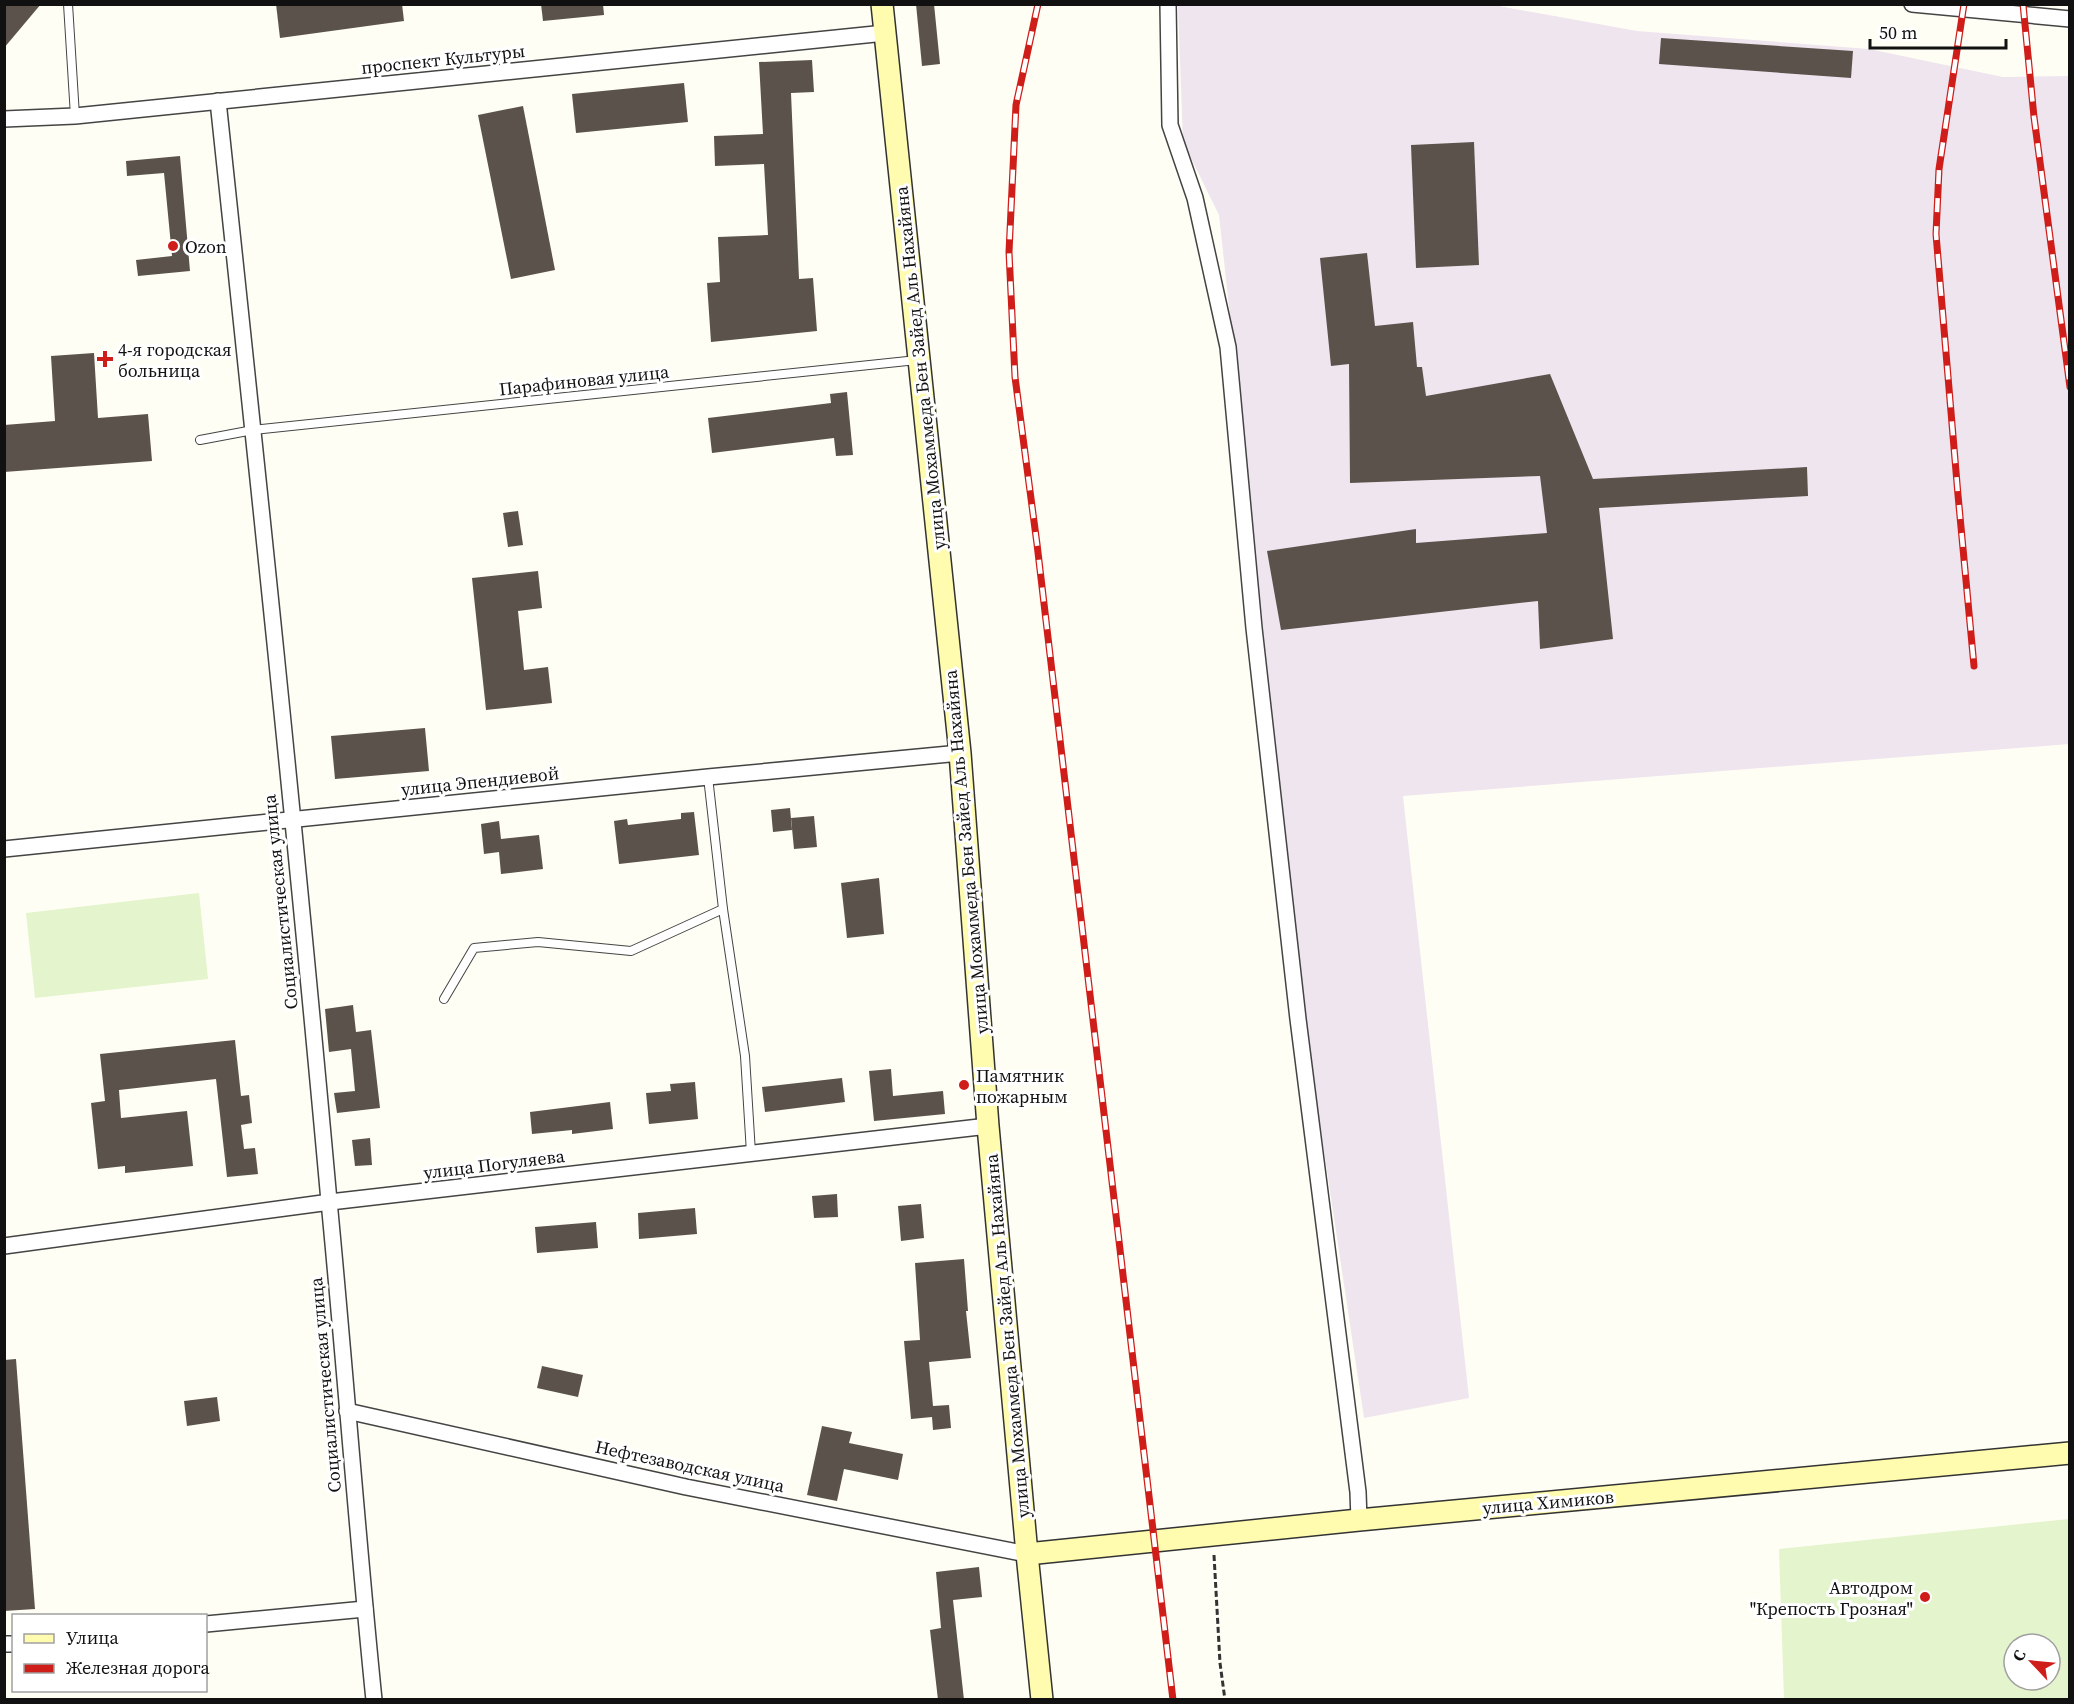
<svg xmlns="http://www.w3.org/2000/svg" width="2074" height="1704" viewBox="0 0 2074 1704" font-family="'Source Serif 4',serif">
  <rect width="100%" height="100%" fill="#fffef4"/>
  <polygon fill="#efe5ef" points="1178,5 1493,5 1637,31 1869,49 2003,77 2069,76 2069,744 1403,796 1469,1398 1364,1418 1279,851 1254,537 1219,215 1183,142"/>
  <g fill="#e4f4cc" fill-rule="evenodd">
    <polygon points="199,893 208,979 35,998 26,913"/>
    <path d="M2069,1519v180h-285l-5,-150zM2014,1644h36v36h-36z"/>
  </g>
  <g fill="#5b524c">
    <polygon points="4,4 41,4 4,48"/>
    <polygon points="276,4 402,4 404,21 280,38"/>
    <polygon points="541,4 603,4 604,15 543,21"/>
    <polygon points="916,4 934,4 940,64 922,66"/>
    <polygon points="1661,38 1853,51 1851,78 1659,64"/>
    <polygon points="812,60 814,92 791,93 799,279 813,278 817,331 711,342 707,283 720,282 718,237 768,235 764,164 715,166 714,136 763,134 759,62"/>
    <polygon points="684,83 688,122 576,133 572,94"/>
    <polygon points="523,106 555,270 511,279 478,115"/>
    <polygon points="1474,142 1479,265 1416,268 1411,145"/>
    <polygon points="180,156 190,271 138,276 136,260 172,256 164,173 127,176 126,161"/>
    <polygon points="1367,253 1375,326 1413,322 1417,367 1422,367 1426,396 1550,374 1593,479 1807,467 1808,496 1599,508 1613,639 1540,649 1538,601 1281,630 1267,551 1416,529 1416,543 1547,533 1540,476 1350,483 1349,364 1331,366 1320,258"/>
    <polygon points="94,353 98,418 148,414 152,461 4,472 4,425 55,421 51,356"/>
    <polygon points="847,392 853,455 836,456 834,438 712,453 708,418 831,403 830,394"/>
    <polygon points="518,511 523,545 508,547 503,513"/>
    <polygon points="538,571 542,608 518,611 524,670 548,667 552,703 486,710 472,578"/>
    <polygon points="425,728 429,771 335,779 331,736"/>
    <polygon points="790,808 792,830 773,832 771,810"/>
    <polygon points="694,812 699,855 619,864 614,821 627,819 628,825 681,819 681,813"/>
    <polygon points="814,816 817,847 794,849 791,818"/>
    <polygon points="499,821 501,839 539,835 543,869 501,874 499,852 484,854 481,824"/>
    <polygon points="879,878 884,934 847,938 841,883"/>
    <polygon points="353,1005 356,1032 371,1030 380,1108 337,1113 334,1093 355,1091 351,1049 329,1052 325,1009"/>
    <polygon points="235,1040 241,1096 249,1095 252,1123 241,1125 244,1149 255,1148 258,1174 227,1177 216,1079 119,1090 121,1118 187,1111 193,1166 125,1173 125,1166 98,1169 91,1103 105,1101 100,1054"/>
    <polygon points="891,1069 893,1096 943,1091 945,1114 874,1121 869,1071"/>
    <polygon points="842,1078 845,1102 765,1112 762,1087"/>
    <polygon points="695,1082 698,1119 649,1124 646,1093 671,1091 670,1084"/>
    <polygon points="610,1102 613,1129 572,1134 572,1130 532,1134 530,1112"/>
    <polygon points="370,1138 372,1165 355,1166 352,1140"/>
    <polygon points="837,1194 838,1217 814,1218 812,1196"/>
    <polygon points="921,1204 924,1238 901,1241 898,1206"/>
    <polygon points="695,1208 697,1234 639,1239 638,1213"/>
    <polygon points="596,1222 598,1248 537,1253 535,1227"/>
    <polygon points="964,1259 968,1311 966,1311 971,1358 929,1362 933,1406 949,1405 951,1428 933,1430 932,1417 911,1419 904,1341 920,1340 915,1263"/>
    <polygon points="16,1359 35,1609 4,1611 4,1360"/>
    <polygon points="542,1366 583,1375 578,1397 537,1388"/>
    <polygon points="217,1397 220,1421 187,1426 184,1401"/>
    <polygon points="822,1426 852,1432 849,1443 903,1454 898,1480 844,1469 837,1501 807,1495"/>
    <polygon points="979,1567 982,1597 953,1600 964,1700 938,1700 930,1630 941,1628 936,1572"/>
  </g>
  <g fill="none" stroke-linecap="round" stroke-linejoin="round">
    <defs>
      <g id="lane">
        <polyline points="68,4 75,116"/>
        <polyline points="200,440 253,430 917,360"/>
        <polyline points="708,777 723,909 745,1056 751,1153"/>
        <polyline points="444,999 474,948 538,942 631,951 723,909"/>
      </g>
      <g id="street">
        <polyline points="1168,4 1170,125 1195,198 1228,347 1254,628 1298,1019 1358,1492 1359,1520"/>
        <polyline points="1912,4 2070,19"/>
        <path d="M218,101c39,366 78,733 111,1100 16,166 28,332 45,499"/>
        <polyline points="4,119 75,116 885,33"/>
        <polyline points="4,849 708,777 960,753"/>
        <polyline points="4,1246 330,1202 988,1126"/>
        <polyline points="347,1411 686,1487 1027,1554"/>
        <polyline points="206,1624 365,1609"/>
        <polyline points="4,1644 14,1644"/>
      </g>
      <g id="secondary">
        <polyline points="882,4 960,753 988,1126 1027,1554 1042,1700"/>
        <polyline points="1027,1554 1359,1520 2070,1453"/>
      </g>
    </defs>
    <use href="#lane" stroke="#444" stroke-width="10"/>
    <use href="#street" stroke="#444" stroke-width="18"/>
    <use href="#secondary" stroke="#333" stroke-width="24"/>
    <polyline stroke="#333" stroke-width="3" stroke-dasharray="6 3" stroke-linecap="butt" points="1214,1555 1220,1663 1225,1700"/>
    <use href="#lane" stroke="#fff" stroke-width="8"/>
    <use href="#street" stroke="#fff" stroke-width="15"/>
    <use href="#secondary" stroke="#fffbaf" stroke-width="21"/>
    <defs>
      <g id="rail">
        <polyline points="1038,4 1016,105 1009,252 1015,377 1037,544 1173,1700"/>
        <polyline points="1964,4 1939,169 1936,234 1958,495 1974,666"/>
        <polyline points="2023,4 2034,117 2070,387"/>
      </g>
    </defs>
    <use href="#rail" stroke="#cf1d1a" stroke-width="7"/>
    <use href="#rail" stroke="#fff" stroke-width="4.5" stroke-dasharray="14" stroke-linecap="butt"/>
  </g>
  <g fill="#cf1d1a" stroke="#fff" stroke-width="2">
    <circle cx="173" cy="246" r="6"/>
    <path d="M102 350h6v6h6v6h-6v6h-6v-6h-6v-6h6z"/>
    <circle cx="964" cy="1085" r="6"/>
    <circle cx="1925" cy="1597" r="6"/>
  </g>
  <g text-anchor="middle" dominant-baseline="central" stroke-width="6" stroke-linejoin="round" paint-order="stroke">
    <g font-size="18" fill="#111" stroke="#fff">
      <text transform="translate(443 59) rotate(-6)">проспект Культуры</text>
      <text transform="translate(920 368) rotate(-96)">улица Мохаммеда Бен Зайед Аль Нахайяна</text>
      <text transform="translate(584 380) rotate(-6)">Парафиновая улица</text>
      <text transform="translate(480 781) rotate(-6)">улица Эпендиевой</text>
      <text transform="translate(966 852) rotate(-95)">улица Мохаммеда Бен Зайед Аль Нахайяна</text>
      <text transform="translate(280 902) rotate(-96)">Социалистическая улица</text>
      <text transform="translate(494 1164) rotate(-7)">улица Погуляева</text>
      <text transform="translate(1007 1336) rotate(-95)">улица Мохаммеда Бен Зайед Аль Нахайяна</text>
      <text transform="translate(325 1385) rotate(-95)">Социалистическая улица</text>
      <text transform="translate(690 1466) rotate(12)">Нефтезаводская улица</text>
      <text transform="translate(1548 1502) rotate(-5)">улица Химиков</text>
    </g>
    <g font-size="18" fill="#111" stroke="#fff" text-anchor="start">
      <text x="185" y="246">Ozon</text>
      <text x="118" y="349">4-я городская<tspan x="118" dy="21">больница</tspan></text>
      <text x="976" y="1075">Памятник<tspan x="976" dy="21">пожарным</tspan></text>
      <text x="1913" y="1587" text-anchor="end">Автодром<tspan x="1913" dy="21">"Крепость Грозная"</tspan></text>
    </g>
  </g>
  <rect width="2074" height="1704" fill="none" stroke="#111111" stroke-width="12"/>
  <rect x="12" y="1614" width="195" height="78" fill="#ffffff" stroke="#a0a0a0" stroke-width="1.5"/>
  <rect x="24" y="1634" width="30" height="9" fill="#fffbaf" stroke="#a0a0a0" stroke-width="1.5"/>
  <text x="66" y="1644" font-size="18" fill="#111111">Улица</text>
  <rect x="24" y="1664" width="30" height="9" fill="#cf1d1a" stroke="#a0a0a0" stroke-width="1.5"/>
  <text x="66" y="1674" font-size="18" fill="#111111">Железная дорога</text>
  <g transform="translate(2032 1662) rotate(296)"><circle r="28" fill="#ffffff" stroke="#a0a0a0" stroke-width="1.5"/>
  <path d="M0-4.5L10 22L0 15L-10 22Z" fill="#cf1d1a"/>
  <text y="-9" font-size="16" font-weight="bold" text-anchor="middle" fill="#111111">С</text>
  </g>
  <path d="M1870 39v9h136v-9" fill="none" stroke="#111111" stroke-width="3"/>
  <text x="1879" y="39" font-size="18" fill="#111111" stroke="#ffffff" stroke-width="4.5" paint-order="stroke">50 m</text>
</svg>
